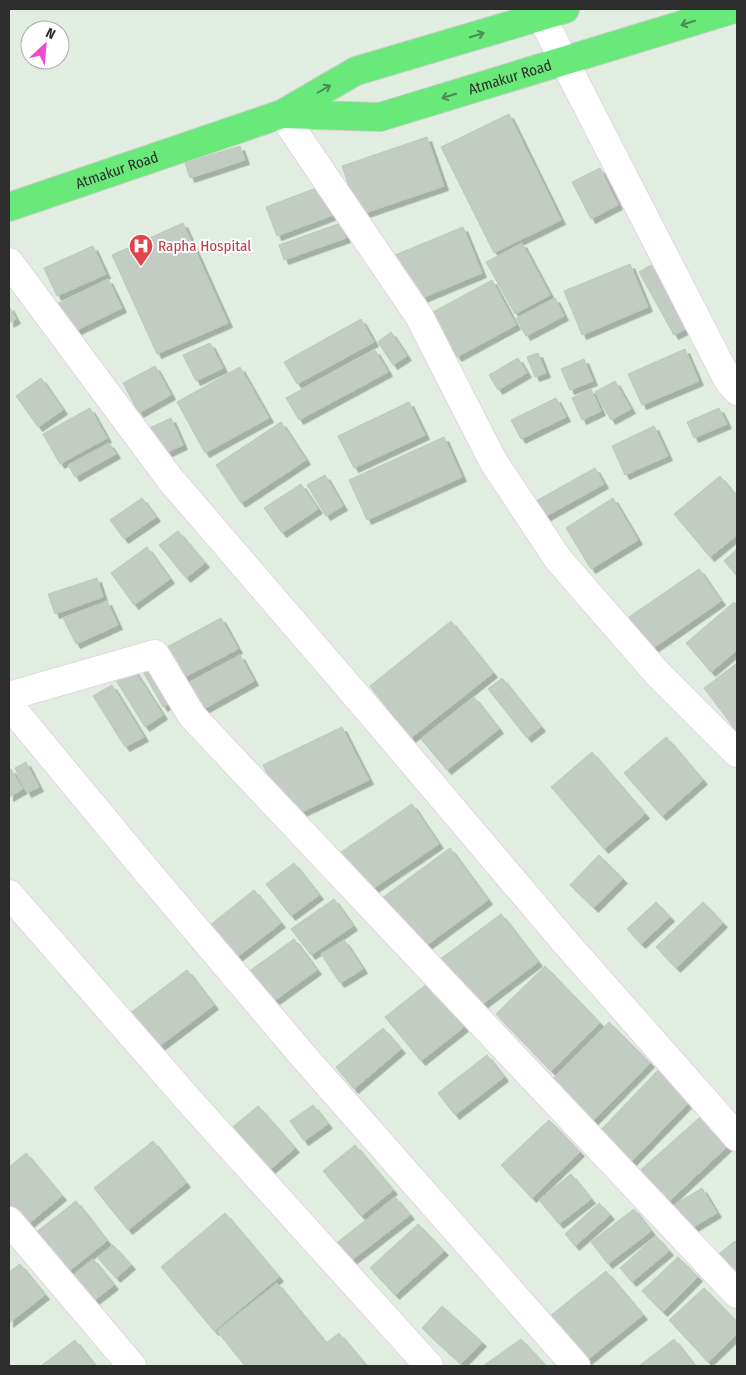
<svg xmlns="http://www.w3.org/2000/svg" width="746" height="1375" viewBox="0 0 746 1375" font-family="'Fira Sans Condensed',sans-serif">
  <defs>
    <filter id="shadow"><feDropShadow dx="4.5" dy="4.5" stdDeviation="0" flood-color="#0004"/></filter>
  </defs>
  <rect width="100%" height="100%" fill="#e1ede0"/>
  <g fill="#c2ccc2" stroke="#b9c9ba" filter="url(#shadow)">
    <polygon points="509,114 561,220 494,253 441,147"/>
    <polygon points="427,137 444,186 359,215 342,166"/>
    <polygon points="240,146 245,160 190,178 185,163"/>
    <polygon points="600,168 618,205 591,219 572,182"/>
    <polygon points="324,185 336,214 277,236 266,207"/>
    <polygon points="183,223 228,323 157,354 112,255"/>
    <polygon points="341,223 346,238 284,260 279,245"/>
    <polygon points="463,227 482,273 415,301 395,255"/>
    <polygon points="522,243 550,295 515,314 486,262"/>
    <polygon points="93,246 106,274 57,296 44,268"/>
    <polygon points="630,264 648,307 582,335 564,291"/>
    <polygon points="651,265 686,329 674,335 639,272"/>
    <polygon points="108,279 122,308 71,333 57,304"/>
    <polygon points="492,280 516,325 457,357 433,312"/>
    <polygon points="555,298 564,316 526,336 516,318"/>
    <polygon points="9,306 16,319 9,323"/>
    <polygon points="361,319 374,342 297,384 284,362"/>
    <polygon points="391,332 407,356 393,365 378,342"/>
    <polygon points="210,343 223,368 196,381 183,355"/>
    <polygon points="685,349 699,381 642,405 628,374"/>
    <polygon points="375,350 388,372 299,420 286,398"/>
    <polygon points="538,353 546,373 535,377 527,357"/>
    <polygon points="518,358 527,373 498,390 489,375"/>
    <polygon points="584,359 593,381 570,390 561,369"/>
    <polygon points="155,366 171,395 139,413 123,383"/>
    <polygon points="240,367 269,418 205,453 177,402"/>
    <polygon points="41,378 63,410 38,427 16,396"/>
    <polygon points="615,381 631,409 611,420 595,392"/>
    <polygon points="591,389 601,411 582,420 572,398"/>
    <polygon points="556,398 566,417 521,439 511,420"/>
    <polygon points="409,402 425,435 354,468 338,436"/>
    <polygon points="90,408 107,438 60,464 43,434"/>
    <polygon points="719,408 727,424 694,438 687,422"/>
    <polygon points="171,418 183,445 153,459 141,432"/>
    <polygon points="281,422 306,460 241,503 216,465"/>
    <polygon points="654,426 668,456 625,475 612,446"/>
    <polygon points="444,437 462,477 367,520 349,480"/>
    <polygon points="109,443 116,454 75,477 68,465"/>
    <polygon points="595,468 604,484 534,523 525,507"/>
    <polygon points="325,475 343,506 326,516 307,485"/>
    <polygon points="720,476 737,497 737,535 710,557 674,514"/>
    <polygon points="301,484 318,509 282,533 264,508"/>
    <polygon points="142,498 156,517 124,539 110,520"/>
    <polygon points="613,498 638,540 591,569 566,528"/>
    <polygon points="178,531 205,563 186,578 159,545"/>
    <polygon points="147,547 170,579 134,605 111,573"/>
    <polygon points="737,549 737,576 724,561"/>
    <polygon points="699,569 721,601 652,649 629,617"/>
    <polygon points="97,578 103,597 55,614 48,594"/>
    <polygon points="107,601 118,625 76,644 63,618"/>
    <polygon points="734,602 737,605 737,650 711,672 686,643"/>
    <polygon points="221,618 238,649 181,679 165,648"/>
    <polygon points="451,621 493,673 411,738 370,686"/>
    <polygon points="240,655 254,681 200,711 185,685"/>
    <polygon points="737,663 737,732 704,688"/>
    <polygon points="159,665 178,699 163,707 144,673"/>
    <polygon points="132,667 163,715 145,727 114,677"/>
    <polygon points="502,678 541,727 527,738 488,689"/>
    <polygon points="112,685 144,737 125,747 93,696"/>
    <polygon points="474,697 499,729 447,770 421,739"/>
    <polygon points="342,727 369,780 289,818 263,765"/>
    <polygon points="666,737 703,780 662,816 624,773"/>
    <polygon points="592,752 645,814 604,849 551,787"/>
    <polygon points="26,762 39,787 27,793 15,768"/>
    <polygon points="11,769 23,789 9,797 9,770"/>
    <polygon points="412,804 439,844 368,892 341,852"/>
    <polygon points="450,848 488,900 420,950 382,898"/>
    <polygon points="599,855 623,879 594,908 570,885"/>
    <polygon points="294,863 319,895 291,916 266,884"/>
    <polygon points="254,890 281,923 236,958 210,925"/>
    <polygon points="334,899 353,926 311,955 291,929"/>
    <polygon points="656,902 670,917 641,944 627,929"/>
    <polygon points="703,902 723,923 676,968 656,947"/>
    <polygon points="501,914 538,962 472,1012 435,963"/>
    <polygon points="294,939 317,970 267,1006 244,975"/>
    <polygon points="344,940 363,969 340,983 321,954"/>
    <polygon points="545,966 600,1023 551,1071 496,1014"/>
    <polygon points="187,970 214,1005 148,1055 121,1020"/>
    <polygon points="428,983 464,1027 421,1061 385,1017"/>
    <polygon points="609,1022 650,1063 591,1123 549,1083"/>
    <polygon points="383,1028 401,1049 354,1089 336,1067"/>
    <polygon points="487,1055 504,1077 455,1115 438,1093"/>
    <polygon points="660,1068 692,1099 629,1164 597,1134"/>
    <polygon points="313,1105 328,1124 304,1141 290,1121"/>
    <polygon points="258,1106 295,1148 266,1173 229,1130"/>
    <polygon points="706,1112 729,1145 666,1204 637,1173"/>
    <polygon points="549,1120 580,1152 532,1198 501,1165"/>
    <polygon points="153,1141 186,1183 128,1230 94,1188"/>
    <polygon points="355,1145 393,1190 361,1216 323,1171"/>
    <polygon points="26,1153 62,1196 27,1225 9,1204 9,1167"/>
    <polygon points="571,1174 591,1199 559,1224 539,1200"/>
    <polygon points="702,1188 717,1213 682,1234 667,1209"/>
    <polygon points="395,1197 410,1215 348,1263 334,1245"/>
    <polygon points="76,1201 107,1241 65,1274 34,1234"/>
    <polygon points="599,1203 610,1215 575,1246 565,1234"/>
    <polygon points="634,1209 651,1231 608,1264 591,1242"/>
    <polygon points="225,1213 279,1277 214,1331 161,1267"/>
    <polygon points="418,1224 444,1251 395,1295 370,1268"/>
    <polygon points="656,1236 669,1251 632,1282 620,1268"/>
    <polygon points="735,1241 737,1243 737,1280 715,1257"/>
    <polygon points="113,1245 131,1265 116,1278 98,1258"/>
    <polygon points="678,1257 698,1277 663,1312 642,1291"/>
    <polygon points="93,1259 114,1285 86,1307 65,1281"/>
    <polygon points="20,1264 45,1295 9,1323 9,1272"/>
    <polygon points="606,1271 643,1315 586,1361 550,1316"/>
    <polygon points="277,1283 326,1343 339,1333 365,1364 362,1366 245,1366 217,1331"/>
    <polygon points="704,1288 737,1322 737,1334 708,1362 669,1320"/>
    <polygon points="442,1306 482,1342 461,1364 422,1328"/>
    <polygon points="521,1339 546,1366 483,1366"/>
    <polygon points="674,1339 695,1366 639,1366"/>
    <polygon points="75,1340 94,1364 91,1366 41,1366"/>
  </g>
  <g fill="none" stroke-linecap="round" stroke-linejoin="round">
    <defs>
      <g id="minor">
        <polyline points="541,16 728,380 737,391"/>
        <polyline points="282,114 419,316 493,461 558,559 657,673 737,753"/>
        <polyline points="9,262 170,479 366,707 565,942 737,1137"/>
        <polyline points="9,696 155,654 192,716 737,1294"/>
        <polyline points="9,706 11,707 145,869 304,1057 576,1366"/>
        <polyline points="9,894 193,1105 429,1366"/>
        <polyline points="9,1221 132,1366"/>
      </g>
      <g id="primary">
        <path id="s1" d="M282,114l98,3 354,-108"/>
        <path id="s2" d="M9,207l273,-93 74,-43 209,-62"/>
      </g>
    </defs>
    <use href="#minor" stroke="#e4d5e1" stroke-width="30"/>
    <use href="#primary" stroke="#cdcdcd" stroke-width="30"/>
    <use href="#minor" stroke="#fff" stroke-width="28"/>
    <use href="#primary" stroke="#69e97a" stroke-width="28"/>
  </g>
  <defs><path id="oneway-shaft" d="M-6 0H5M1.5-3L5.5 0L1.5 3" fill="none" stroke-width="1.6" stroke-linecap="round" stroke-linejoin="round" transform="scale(1.25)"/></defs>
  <g stroke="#4b8b54">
    <use href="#oneway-shaft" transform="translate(688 23) rotate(163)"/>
    <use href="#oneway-shaft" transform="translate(477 35) rotate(-17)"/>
    <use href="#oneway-shaft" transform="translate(324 89) rotate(-30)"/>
    <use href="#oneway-shaft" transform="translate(449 96) rotate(163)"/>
  </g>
  <defs>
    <symbol id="hospital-pin" viewBox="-11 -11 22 30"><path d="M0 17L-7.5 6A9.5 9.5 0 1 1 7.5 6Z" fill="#e0444e" stroke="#fff"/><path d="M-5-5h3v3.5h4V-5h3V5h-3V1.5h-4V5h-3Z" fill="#fff"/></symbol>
  </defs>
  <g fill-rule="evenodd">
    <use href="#hospital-pin" x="127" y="232" width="28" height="38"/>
  </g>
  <g text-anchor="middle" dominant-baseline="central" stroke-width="4" stroke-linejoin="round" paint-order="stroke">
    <g font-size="15" fill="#2d2d2d" stroke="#fff">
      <text stroke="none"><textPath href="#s1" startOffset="234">Atmakur Road</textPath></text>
      <text stroke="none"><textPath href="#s2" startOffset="114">Atmakur Road</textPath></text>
    </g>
    <g font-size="15" fill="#be3a42" stroke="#fff" text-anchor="start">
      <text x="158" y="246">Rapha Hospital</text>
    </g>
  </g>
  <rect width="746" height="1375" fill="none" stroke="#2d2d2d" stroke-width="20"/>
  <g transform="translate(45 45) rotate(26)"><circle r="24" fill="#ffffff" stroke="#ababab"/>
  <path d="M0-4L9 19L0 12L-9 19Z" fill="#f04ad2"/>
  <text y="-8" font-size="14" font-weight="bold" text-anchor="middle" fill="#2d2d2d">N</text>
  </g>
</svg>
